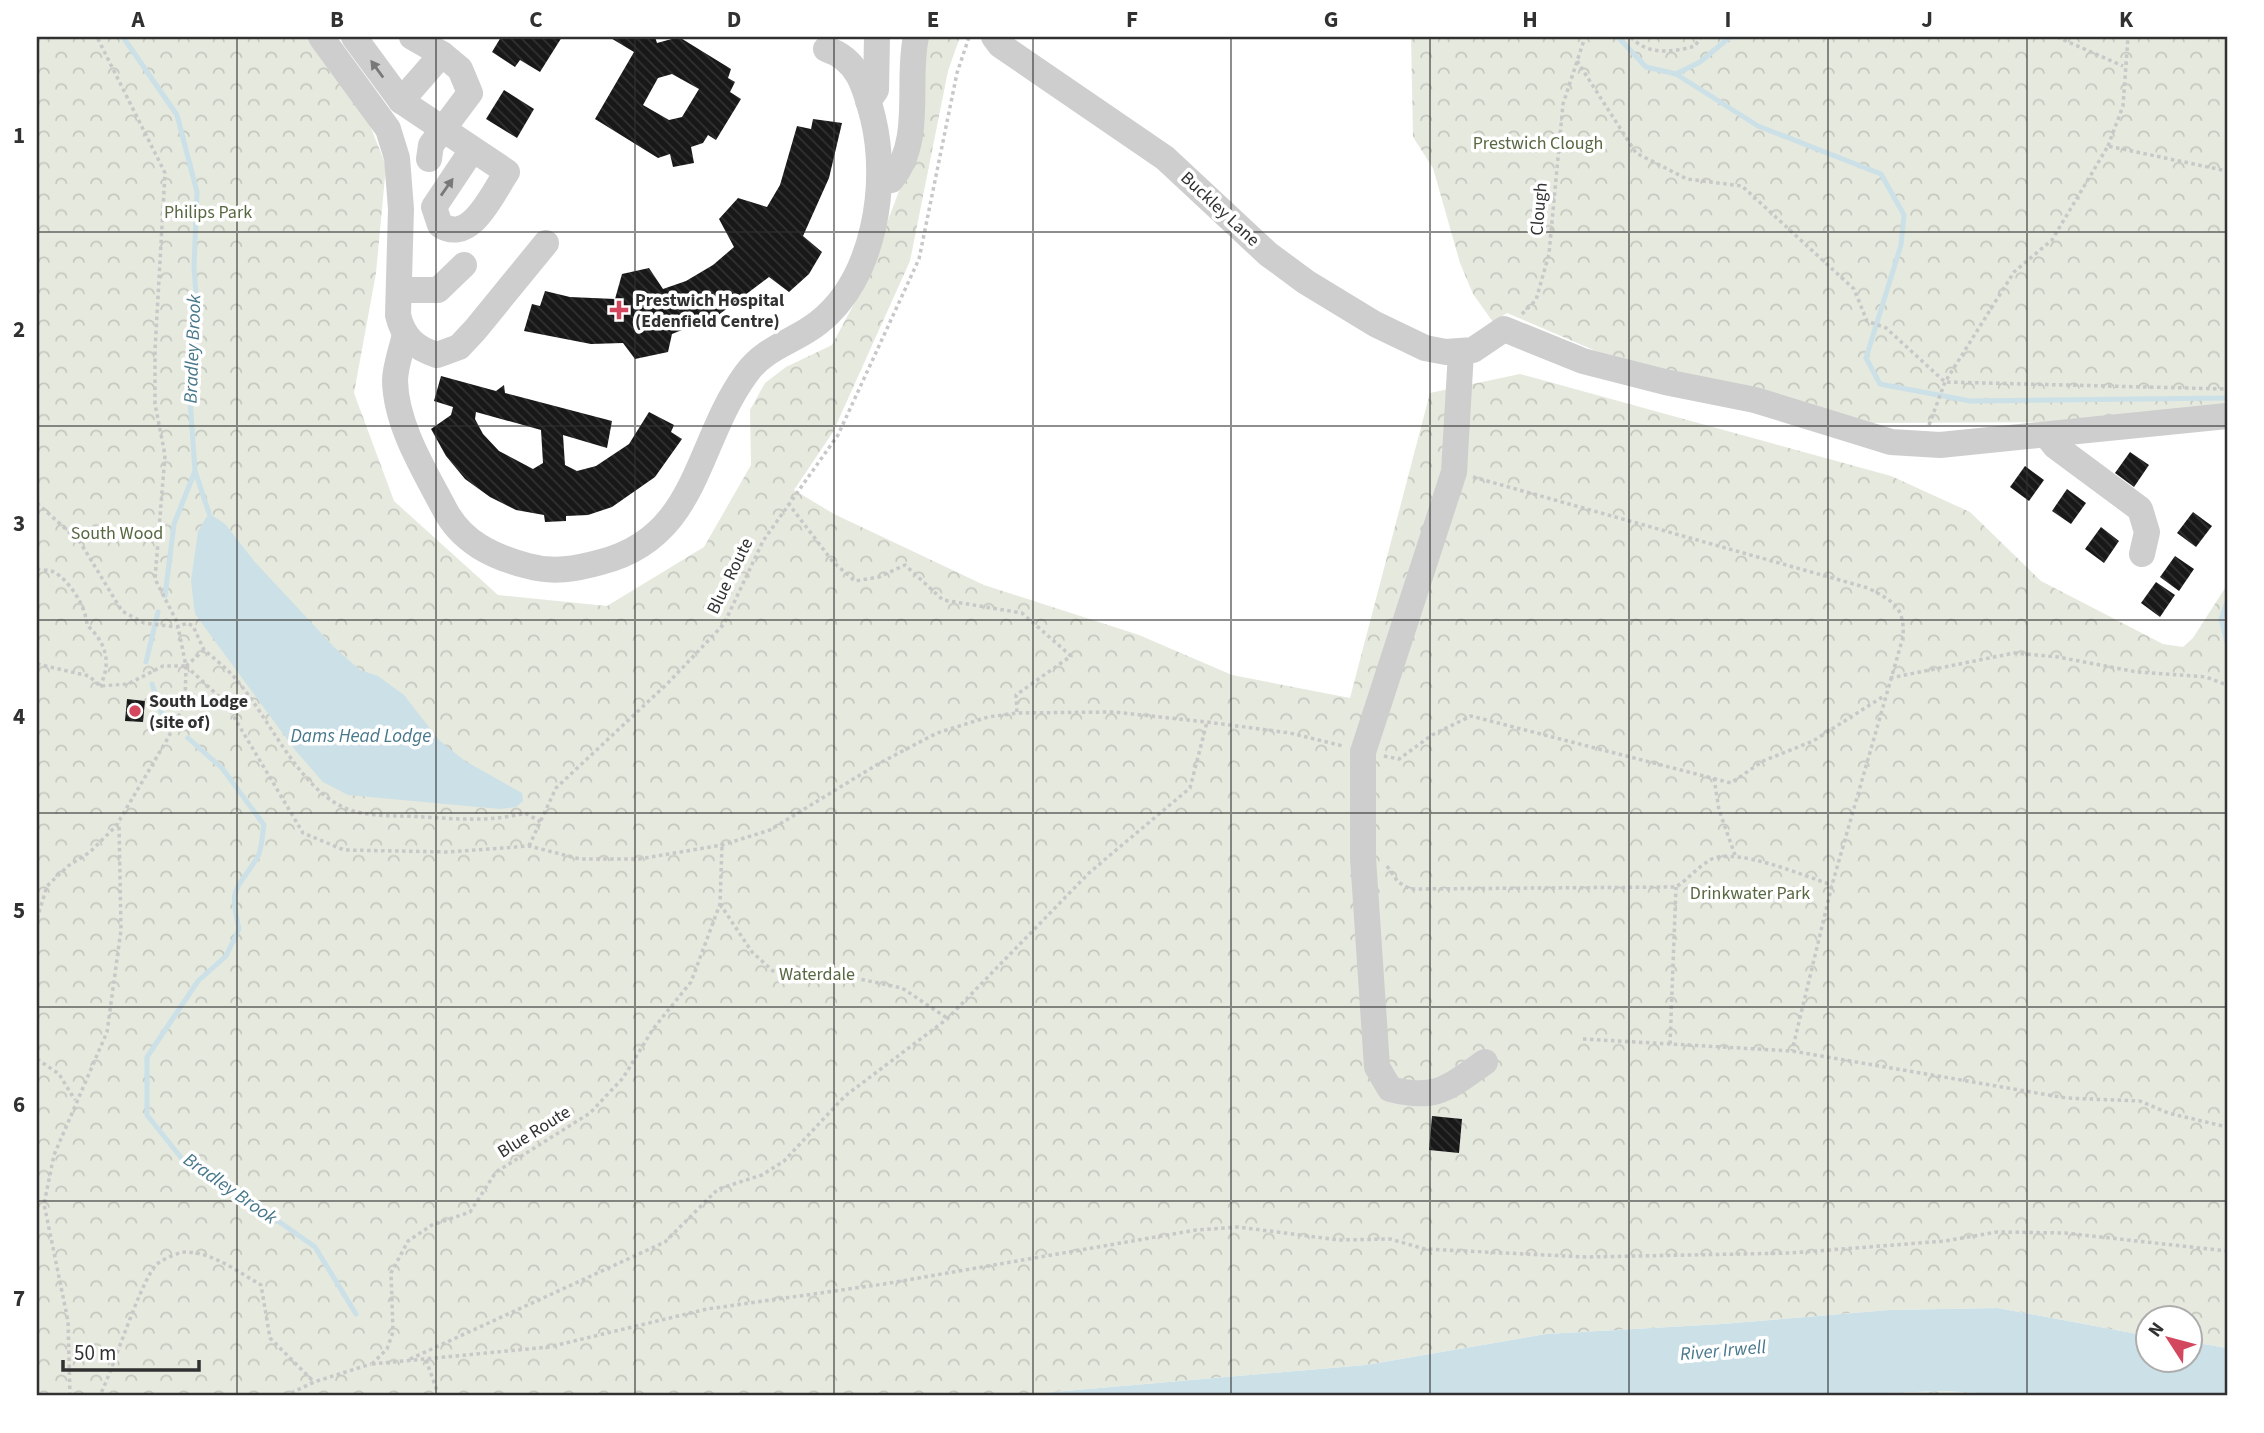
<svg xmlns="http://www.w3.org/2000/svg" width="2264" height="1433" viewBox="0 0 2264 1433" font-family="'Source Sans 3',sans-serif">
  <defs>
    <pattern id="forest-crowns" width="20" height="18" patternUnits="userSpaceOnUse" patternTransform="scale(1.75)"><rect width="20" height="18" fill="#e5e9de"/><path d="M2 6a3 3 0 1 1 6 0M12 15a3 3 0 1 1 6 0" fill="none" stroke="#c5c8bf"/></pattern>
    <pattern id="building-back-hatch" width="6" height="6" patternUnits="userSpaceOnUse" patternTransform="scale(1.75)"><rect width="6" height="6" fill="#181818"/><path d="M-1 5l2 2M0 0l6 6M5-1l2 2" fill="none" stroke="#313131"/></pattern>
  </defs>
  <rect width="100%" height="100%" fill="#fff"/>
  <g fill="url(#forest-crowns)">
    <polygon points="37,37 313,37 358,95 386,166 376,273 354,393 394,501 498,595 607,606 704,547 751,465 750,410 765,383 786,367 832,345 863,287 902,183 924,37 960,37 948,71 910,261 833,432 794,490 834,514 984,585 1139,635 1232,675 1350,698 1430,393 1520,374 1891,476 1970,512 2041,581 2163,644 2183,647 2193,638 2227,585 2227,1348 2191,1342 2190,1318 2148,1318 2148,1336 1998,1308 1889,1310 1722,1324 1546,1334 1366,1365 1007,1396 37,1396"/>
    <polygon points="1411,37 2227,37 2227,405 2064,422 1867,423 1596,351 1507,313 1493,322 1473,294 1460,263 1433,168 1413,137"/>
    <polygon points="1944,1391 2030,1396 1799,1396 1810,1395"/>
  </g>
  <g fill="#cce0e7">
    <polygon points="209,513 226,525 254,561 335,648 360,670 378,676 404,695 439,740 465,761 522,793 523,801 516,807 500,809 348,795 323,782 295,750 195,614 191,581 198,531"/>
    <polygon points="1998,1308 2148,1336 2148,1360 2190,1360 2191,1342 2227,1348 2227,1396 2030,1396 1944,1391 1799,1396 1007,1396 1366,1365 1546,1334 1722,1324 1889,1310"/>
  </g>
  <g fill="none" stroke-linecap="round" stroke-linejoin="round">
    <g stroke="#cce0e7" stroke-width="5">
      <polyline points="123,37 177,115 197,192 194,267 198,322 189,385 195,471 174,524 165,596"/>
      <polyline points="1618,37 1646,67 1676,74 1758,126 1881,174 1904,215 1901,245 1866,358 1880,384 1970,401 2227,398"/>
      <polyline points="1676,74 1700,62 1730,37"/>
      <polyline points="195,471 209,513"/>
      <polyline points="2227,602 2221,619 2227,643"/>
      <polyline points="146,662 158,612"/>
      <polyline points="152,684 164,720"/>
      <path d="M188,738l34,30 42,57c-2,11 -2,25 -7,33 -22,35 -28,28 -18,71l-13,27 -28,25 -51,76v58l36,45 54,32 78,55 41,67"/>
    </g>
  </g>
  <g fill="url(#building-back-hatch)" fill-rule="evenodd">
    <polygon points="501,37 562,37 540,72 520,60 515,67 492,52"/>
    <path d="M609,37h46l2,6 22,-6 52,32 -3,9 7,4 -5,10 11,7 -25,41 -8,-5 -5,8 -12,4 3,16 -21,4 -3,-13 -12,4 -63,-39 39,-67zM672,74l27,15 -17,28 -13,3 -26,-15 15,-27z"/>
    <polygon points="504,90 534,109 517,138 486,119"/>
    <polygon points="813,119 842,123 829,178 803,236 822,252 809,274 789,292 769,277 717,316 672,334 668,352 635,359 623,343 591,344 524,331 532,304 540,306 545,291 570,297 615,299 622,274 649,268 663,289 686,281 713,265 734,247 719,219 738,198 767,207 780,185 797,126 811,129"/>
    <path d="M441,376l55,15 8,-6 1,8 107,28 -5,27 -44,-13 2,30 12,6 19,-5 33,-22 20,-32 25,13 -3,7 11,7 -27,38 -43,30 -24,8 -22,1v5l-21,1 -1,-7 -28,-5 -26,-13 -25,-18 -19,-23 -15,-27 20,-14 2,-8 -19,-6zM476,412l65,18 2,33 -10,6 -34,-18 -16,-17 -8,-15z"/>
    <polygon points="2130,452 2149,465 2134,487 2115,473"/>
    <polygon points="2025,466 2044,480 2029,501 2010,487"/>
    <polygon points="2067,489 2086,503 2071,524 2052,511"/>
    <polygon points="2193,512 2212,526 2196,547 2177,533"/>
    <polygon points="2101,527 2119,541 2104,563 2085,549"/>
    <polygon points="2175,556 2194,569 2179,591 2160,577"/>
    <polygon points="2156,582 2175,595 2160,617 2141,603"/>
    <polygon points="127,699 145,701 143,722 125,721"/>
    <polygon points="1432,1116 1462,1119 1459,1153 1429,1150"/>
  </g>
  <g fill="none" stroke-linecap="round" stroke-linejoin="round">
    <g stroke="#c8c8c8" stroke-width="3.5" stroke-dasharray="3.5 3.5" stroke-linecap="butt">
      <path d="M1631,37c16,19 43,15 64,9l6,-9"/>
      <polyline points="2057,37 2123,66"/>
      <polyline points="1577,61 1636,153 1687,179 1742,186 1854,289 1867,321 1886,328 1945,382 2227,389"/>
      <polyline points="2108,146 2123,106 2128,37"/>
      <polyline points="1522,314 1536,300 1549,254 1563,104 1585,37"/>
      <polyline points="1929,425 1945,382 2014,272 2052,240 2108,146 2227,171"/>
      <path d="M1473,477l395,111c25,13 37,19 35,49l-71,248 -40,166"/>
      <polyline points="37,503 80,542 122,611 144,623 177,627 187,623 193,626 204,650"/>
      <polyline points="788,503 833,562 855,581 879,577 905,565 943,600 1022,613 1071,656 1016,695 1017,713"/>
      <path d="M37,569c5,1 13,1 17,3 16,9 32,35 33,53 19,18 25,37 13,61"/>
      <polyline points="37,664 89,676 100,686 128,684 163,666 186,666"/>
      <polyline points="186,666 225,702 303,833 344,850 449,852 529,846 580,859 639,859 722,845 770,830 878,764 937,733 988,717 1017,713 1114,712 1207,722 1290,733 1343,746"/>
      <path d="M186,666l18,-16c12,10 25,20 35,33 31,37 60,105 106,125 24,10 54,7 79,9 34,2 68,5 101,-4l16,9"/>
      <polyline points="1890,678 2014,653 2058,657 2137,672 2206,677 2227,685"/>
      <polyline points="1384,756 1399,759 1432,735 1471,716 1731,783 1763,761 1813,741 1884,696"/>
      <polyline points="1714,778 1719,810 1735,855"/>
      <polyline points="529,846 556,788 668,683 724,624 763,541 838,435 919,259 957,73 969,37"/>
      <path d="M1387,866l11,16 12,7 266,-2c12,-8 22,-20 34,-27 25,-14 94,16 122,25"/>
      <polyline points="720,904 752,952 773,971 850,977 902,988 947,1018"/>
      <polyline points="37,919 47,886 68,866 90,852 116,826 168,738 185,703 186,666 177,622 155,579 165,455 155,404 155,350 165,173 97,37"/>
      <polyline points="1583,1039 1792,1051 2066,1098 2140,1101 2168,1113 2227,1127"/>
      <polyline points="1670,1044 1676,887"/>
      <polyline points="37,1059 59,1074 75,1100"/>
      <polyline points="410,1359 665,1242 718,1189 762,1175 784,1161 845,1096 947,1019 1090,872 1190,788 1207,722"/>
      <polyline points="426,1360 439,1396"/>
      <polyline points="372,1364 549,1347 707,1309 884,1284 1196,1230 1238,1227 1339,1240 1390,1239 1425,1249 1586,1257 1791,1253 1945,1241 1997,1232 2065,1233 2227,1251"/>
      <polyline points="372,1364 387,1349 393,1332 391,1273 408,1241 432,1225 470,1212 496,1172 590,1113 623,1078 653,1029 691,982 720,904 722,845"/>
      <polyline points="70,1396 68,1321 44,1204 54,1155 107,1032 121,930 119,823"/>
      <path d="M96,1396l5,-3c13,-26 40,-114 56,-129 6,-5 24,-13 30,-12 27,1 51,20 74,33l9,53 44,44"/>
      <polyline points="285,1396 314,1382 371,1364"/>
    </g>
    <g stroke="#cecece" stroke-width="26">
      <path d="M321,37l67,92 9,29 4,51 -3,106c5,22 17,33 39,40l22,-8 16,-17 71,-87"/>
      <path d="M354,37l47,64 106,71c-15,22 -36,73 -67,53l-6,-18 38,-57"/>
      <polyline points="994,37 1000,45 1165,158 1268,254 1306,282 1375,324 1425,348 1446,352 1473,350 1504,329 1583,361 1665,382 1755,400 1891,442 1940,445 2227,416"/>
      <polyline points="401,101 442,54 412,37"/>
      <polyline points="868,101 876,90 877,37"/>
      <polyline points="429,159 431,145 470,93 460,69 442,54"/>
      <path d="M881,181l10,-1c33,-39 15,-98 25,-143"/>
      <polyline points="399,290 438,290 464,265"/>
      <path d="M405,334c-3,15 -10,32 -10,47 1,44 29,89 49,127 17,34 49,49 84,58 25,7 48,3 73,-4 98,-25 94,-118 145,-188 19,-27 48,-32 72,-51 57,-44 71,-140 55,-205 -8,-31 -15,-59 -47,-69"/>
      <path d="M1461,352l-7,120 -91,280v106l14,209 13,22c46,12 58,-1 95,-27"/>
      <polyline points="2047,436 2055,446 2140,509 2147,532 2142,554"/>
    </g>
  </g>
  <defs><path id="oneway-solid" d="M-6-.8H1V-3.2L6.5 0L1 3.2V.8H-6Z" transform="scale(1.75)"/></defs>
  <g fill="#787878">
    <use href="#oneway-solid" transform="translate(377 69) rotate(-126)"/>
    <use href="#oneway-solid" transform="translate(447 187) rotate(-55)"/>
  </g>
  <path fill="none" stroke="#313131" stroke-width="2" stroke-opacity="0.55" d="M237,37v1359M436,37v1359M635,37v1359M834,37v1359M1033,37v1359M1231,37v1359M1430,37v1359M1629,37v1359M1828,37v1359M2027,37v1359M37,232h2190M37,426h2190M37,620h2190M37,813h2190M37,1007h2190M37,1201h2190"/>
  <g fill="#d3485e" stroke="#fff" stroke-width="2.5">
    <path d="M615.5 299.5h7v7h7v7h-7v7h-7v-7h-7v-7h7z"/>
    <circle cx="135" cy="711" r="7"/>
  </g>
  <g text-anchor="middle" dominant-baseline="central" stroke-width="7" stroke-linejoin="round" paint-order="stroke">
    <g font-size="18" fill="#586842" stroke="#fff">
      <text x="1538" y="143">Prestwich Clough</text>
      <text x="208" y="212">Philips Park</text>
      <text x="117" y="533">South Wood</text>
      <text x="1750" y="893">Drinkwater Park</text>
      <text x="817" y="974">Waterdale</text>
    </g>
    <g font-size="18" fill="#313131" stroke="#fff">
      <text transform="translate(1220 209) rotate(43)">Buckley Lane</text>
      <text transform="translate(1539 209) rotate(-85)">Clough</text>
      <text transform="translate(730 576) rotate(-64)">Blue Route</text>
      <text transform="translate(534 1132) rotate(-32)">Blue Route</text>
    </g>
    <g font-size="18" font-weight="bold" fill="#313131" stroke="#fff" text-anchor="start">
      <text x="635" y="300">Prestwich Hospital<tspan x="635" dy="21">(Edenfield Centre)</tspan></text>
      <text x="149" y="701">South Lodge<tspan x="149" dy="21">(site of)</tspan></text>
    </g>
    <g font-size="19" font-style="italic" fill="#47778b" stroke="#fff">
      <text transform="translate(193 349) rotate(-88)">Bradley Brook</text>
      <text x="361" y="736">Dams Head Lodge</text>
      <text transform="translate(230 1189) rotate(35)">Bradley Brook</text>
      <text transform="translate(1723 1351) rotate(-5)">River Irwell</text>
    </g>
  </g>
  <rect width="2264" height="1433" fill="none" stroke="#ffffff" stroke-width="77"/>
  <g transform="translate(2169 1339) rotate(306)"><circle r="33" fill="#ffffff" stroke="#adadad" stroke-width="2"/>
  <path d="M0-5L12 26L0 18L-12 26Z" fill="#d3485e"/>
  <text y="-10" font-size="19" font-weight="bold" text-anchor="middle" fill="#313131">N</text>
  </g>
  <path d="M63 1360v10h136v-10" fill="none" stroke="#313131" stroke-width="3.5"/>
  <text x="74" y="1360" font-size="21" fill="#313131" stroke="#ffffff" stroke-width="5" paint-order="stroke">50 m</text>
  <rect x="38" y="38" width="2188" height="1356" fill="none" stroke="#313131" stroke-width="2.5"/>
  <g font-size="23" text-anchor="middle" font-weight="bold" fill="#313131">
    <text x="138" y="27">A</text>
    <text x="337" y="27">B</text>
    <text x="536" y="27">C</text>
    <text x="734" y="27">D</text>
    <text x="933" y="27">E</text>
    <text x="1132" y="27">F</text>
    <text x="1331" y="27">G</text>
    <text x="1530" y="27">H</text>
    <text x="1728" y="27">I</text>
    <text x="1927" y="27">J</text>
    <text x="2126" y="27">K</text>
    <text x="19" y="143">1</text>
    <text x="19" y="337">2</text>
    <text x="19" y="531">3</text>
    <text x="19" y="724">4</text>
    <text x="19" y="918">5</text>
    <text x="19" y="1112">6</text>
    <text x="19" y="1306">7</text>
  </g>
</svg>
